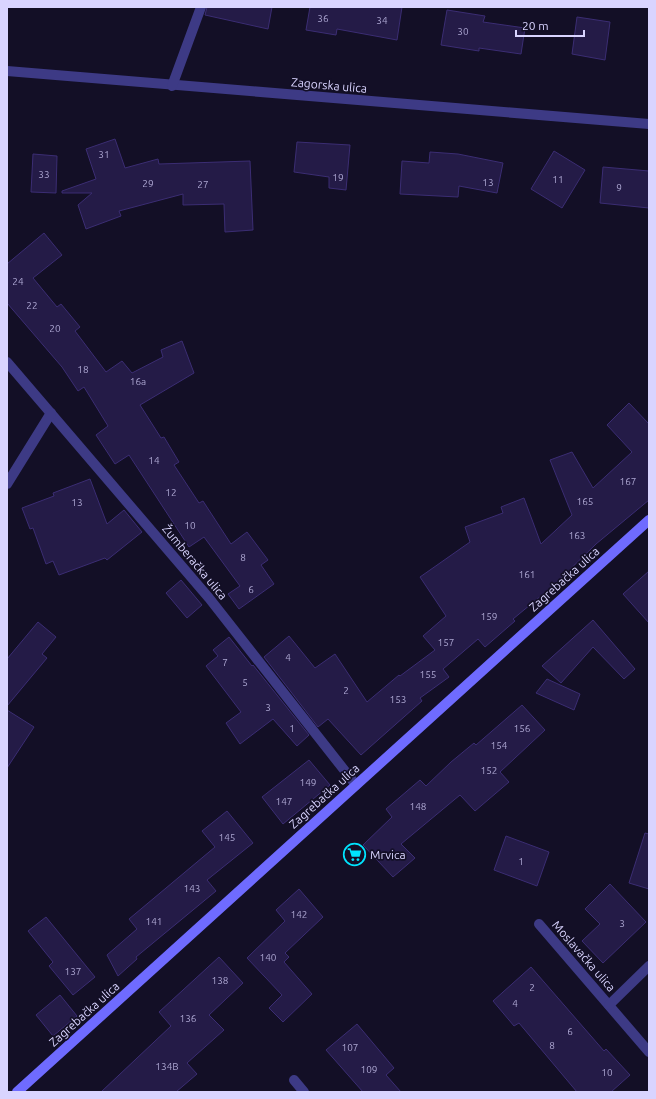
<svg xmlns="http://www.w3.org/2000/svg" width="656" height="1099" viewBox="0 0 656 1099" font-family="Ubuntu,sans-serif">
  <rect width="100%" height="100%" fill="#130f26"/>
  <g fill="#241b47" stroke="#3b2d73">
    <polygon points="207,7 272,7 268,29 205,15"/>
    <polygon points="310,7 402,7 397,40 337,29 336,35 306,30"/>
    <polygon points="447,10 485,16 483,22 525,28 521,54 479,48 479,51 441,45"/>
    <polygon points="577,17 610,22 605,60 572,54"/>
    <polygon points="115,139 125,168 158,159 159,164 250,161 253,230 225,232 224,204 183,205 183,194 119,211 121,216 86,229 78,205 92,193 62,193 62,191 96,179 86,149"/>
    <polygon points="297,142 350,145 346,190 329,188 329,177 294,172"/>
    <polygon points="554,151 585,170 562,208 531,189"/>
    <polygon points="430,152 458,154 503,163 497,193 459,186 458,197 400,194 402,161 429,163"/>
    <polygon points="33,154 57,156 56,193 31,192"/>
    <polygon points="603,167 649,171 649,208 600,203"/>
    <polygon points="44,233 62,255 33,278 57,307 61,304 80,327 75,331 106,372 122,361 132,373 163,357 161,350 182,341 194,373 140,405 161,438 164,437 179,462 174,465 199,503 203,501 231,544 247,532 268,560 261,565 274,584 239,609 228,594 240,586 204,537 189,547 129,455 115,464 96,435 108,426 84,387 78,391 62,367 7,303 7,264"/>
    <polygon points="629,403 649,424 649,500 596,544 553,586 513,619 515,621 485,647 478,639 443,669 449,677 420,698 422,701 361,755 328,719 318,727 264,657 289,636 315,668 335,654 367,702 399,675 400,676 435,650 423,636 446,616 420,577 470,542 465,527 503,513 501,507 524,498 541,544 572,515 550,460 572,452 593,488 632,452 607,425"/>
    <polygon points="90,479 107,524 124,510 142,532 107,560 105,558 59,575 53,561 46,564 33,528 30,529 22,508 54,496 53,493"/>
    <polygon points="649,571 649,623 623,594"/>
    <polygon points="181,580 202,605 187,618 166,593"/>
    <polygon points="593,620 635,669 624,679 593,647 561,683 542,666"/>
    <polygon points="38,622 56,637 42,654 47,658 7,706 7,659"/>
    <polygon points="229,637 252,666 253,665 309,735 297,746 273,719 240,744 226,723 241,712 206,666 218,656 213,650"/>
    <polygon points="547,679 580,694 574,710 536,693"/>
    <polygon points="522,705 545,730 500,772 509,782 475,811 460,795 401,844 415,858 393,877 363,845 392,817 386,809 420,780 426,786 451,762 474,743 476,745"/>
    <polygon points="7,710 34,727 7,768"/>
    <polygon points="309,760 330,785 283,824 262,797"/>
    <polygon points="227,811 253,843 207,880 216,891 136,957 137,959 118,976 107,955 137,929 129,919 215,847 202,831"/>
    <polygon points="645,833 649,834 649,889 629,883"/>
    <polygon points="506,836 549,852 537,886 494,870"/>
    <polygon points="610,884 646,922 603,963 582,941 600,924 585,909"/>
    <polygon points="299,889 323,917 285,953 289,957 284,962 312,994 283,1022 269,1008 282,995 247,958 285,921 276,910"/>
    <polygon points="46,917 95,977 73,995 49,966 53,962 28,931"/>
    <polygon points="219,957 243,983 209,1015 224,1030 187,1063 197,1074 176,1092 101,1092 171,1026 159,1012"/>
    <polygon points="531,967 604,1051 606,1049 630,1075 611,1092 577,1092 519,1023 514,1026 493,1001"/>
    <polygon points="60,995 77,1016 53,1036 36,1015"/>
    <polygon points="357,1024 394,1068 386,1075 401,1092 363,1092 326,1050"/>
  </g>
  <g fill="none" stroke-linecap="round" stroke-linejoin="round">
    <g stroke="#3d3a85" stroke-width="10">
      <polyline points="7,71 649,124"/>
      <polyline points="172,86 201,7"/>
      <polyline points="7,362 209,598 356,785"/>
      <polyline points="7,484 51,413"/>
      <polyline points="539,924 649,1052"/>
      <polyline points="609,1005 649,966"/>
      <polyline points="294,1080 304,1092"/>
    </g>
    <polyline stroke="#6f6bff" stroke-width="10" points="17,1092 649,520"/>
  </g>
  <defs>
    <symbol id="supermarket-ring" viewBox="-11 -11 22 22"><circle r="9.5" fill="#130f26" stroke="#00e5ff" stroke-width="1.5"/><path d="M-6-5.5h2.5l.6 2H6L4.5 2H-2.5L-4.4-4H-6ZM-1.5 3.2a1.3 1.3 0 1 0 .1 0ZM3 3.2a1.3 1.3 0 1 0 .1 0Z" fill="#00e5ff"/></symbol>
  </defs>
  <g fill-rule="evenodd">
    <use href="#supermarket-ring" x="342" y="842" width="25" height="25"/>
  </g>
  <g text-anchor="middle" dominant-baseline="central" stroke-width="3.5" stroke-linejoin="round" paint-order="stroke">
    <g font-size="10" fill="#aca6d1">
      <text x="323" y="18">36</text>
      <text x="382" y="20">34</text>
      <text x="463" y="31">30</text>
      <text x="104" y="154">31</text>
      <text x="44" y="174">33</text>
      <text x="338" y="177">19</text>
      <text x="558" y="179">11</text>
      <text x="488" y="182">13</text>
      <text x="148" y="183">29</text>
      <text x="203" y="184">27</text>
      <text x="619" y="187">9</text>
      <text x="18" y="281">24</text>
      <text x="32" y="305">22</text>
      <text x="55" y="328">20</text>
      <text x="83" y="369">18</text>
      <text x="138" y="381">16a</text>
      <text x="154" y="460">14</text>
      <text x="628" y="481">167</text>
      <text x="171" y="492">12</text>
      <text x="585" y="501">165</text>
      <text x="77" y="502">13</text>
      <text x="190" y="525">10</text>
      <text x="577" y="535">163</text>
      <text x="243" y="557">8</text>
      <text x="527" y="574">161</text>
      <text x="251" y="589">6</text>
      <text x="489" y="616">159</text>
      <text x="446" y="642">157</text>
      <text x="288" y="657">4</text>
      <text x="225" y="662">7</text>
      <text x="428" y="674">155</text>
      <text x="245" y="682">5</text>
      <text x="346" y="690">2</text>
      <text x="398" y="699">153</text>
      <text x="268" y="707">3</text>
      <text x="292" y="728">1</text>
      <text x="522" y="728">156</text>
      <text x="499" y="745">154</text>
      <text x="489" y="770">152</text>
      <text x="308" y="782">149</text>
      <text x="284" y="801">147</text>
      <text x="418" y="806">148</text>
      <text x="227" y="837">145</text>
      <text x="521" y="861">1</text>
      <text x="192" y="888">143</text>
      <text x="299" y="914">142</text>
      <text x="154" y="921">141</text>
      <text x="622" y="923">3</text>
      <text x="268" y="957">140</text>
      <text x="73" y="971">137</text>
      <text x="220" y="980">138</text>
      <text x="532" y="987">2</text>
      <text x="515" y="1003">4</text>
      <text x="188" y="1018">136</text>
      <text x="570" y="1031">6</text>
      <text x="552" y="1045">8</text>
      <text x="350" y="1047">107</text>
      <text x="167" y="1066">134B</text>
      <text x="369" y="1069">109</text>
      <text x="607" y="1072">10</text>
    </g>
    <g font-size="12" fill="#d9d4ff" stroke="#130f26">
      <text transform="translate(329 85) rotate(5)">Zagorska ulica</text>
      <text transform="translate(195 562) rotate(50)">Žumberačka ulica</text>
      <text transform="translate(564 579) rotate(-42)">Zagrebačka ulica</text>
      <text transform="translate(324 796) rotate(-42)">Zagrebačka ulica</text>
      <text transform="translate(584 956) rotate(49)">Moslavačka ulica</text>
      <text transform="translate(84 1014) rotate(-42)">Zagrebačka ulica</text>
    </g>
    <g font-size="12" fill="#d9d4ff" stroke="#130f26" text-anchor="start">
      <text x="370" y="854">Mrvica</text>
    </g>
  </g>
  <rect width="656" height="1099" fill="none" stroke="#d9d4ff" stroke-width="16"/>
  <path d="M516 30v6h68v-6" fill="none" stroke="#d9d4ff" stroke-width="2"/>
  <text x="522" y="30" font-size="12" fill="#d9d4ff" stroke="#130f26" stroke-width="3" paint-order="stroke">20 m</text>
</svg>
